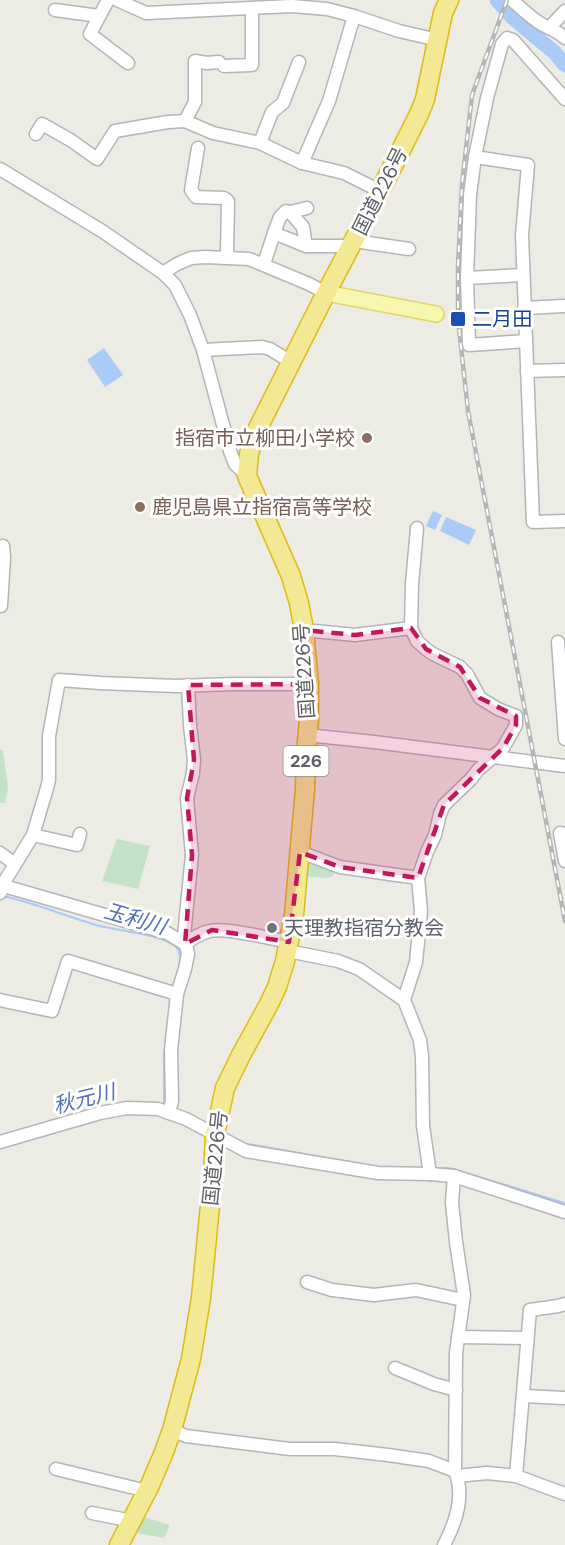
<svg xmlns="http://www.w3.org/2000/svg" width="565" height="1545" viewBox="0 0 565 1545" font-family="'DM Sans','Noto Sans JP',sans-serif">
  <rect width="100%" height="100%" fill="#edece4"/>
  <g fill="#c3e2c8">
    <polygon points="0,750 3,750 8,787 5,803 0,803"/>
    <polygon points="117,839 150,846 138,889 102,881"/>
    <polygon points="304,857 335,867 333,876 326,878 303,876"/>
    <polygon points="141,1516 170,1525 164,1538 137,1533 134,1531"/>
  </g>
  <g fill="#aacaf7">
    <polygon points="104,348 123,375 105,387 87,360"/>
    <polygon points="433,511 442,515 435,530 426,526"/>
    <polygon points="446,517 476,530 469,545 440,531"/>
  </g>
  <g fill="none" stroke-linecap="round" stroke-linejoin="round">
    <g stroke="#aacaf7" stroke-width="2">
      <path d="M3,896c33,7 64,21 97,30 19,5 60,8 75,20 5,4 5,11 6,17"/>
      <polyline points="164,1106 164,1055 167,1033"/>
      <polyline points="248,1144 372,1166"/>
      <polyline points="435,1168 449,1168 565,1203"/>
    </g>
    <polyline stroke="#aacaf7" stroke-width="15" points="497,0 513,18 554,52 565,65"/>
    <defs>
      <g id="minor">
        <polyline points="108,0 90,34 128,63"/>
        <polyline points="117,0 146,13 292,6 327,9 354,16 399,31 438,40"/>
        <path d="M512,0c10,9 20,19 31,25 8,4 16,7 22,13"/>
        <polyline points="55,10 99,16"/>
        <polyline points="549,28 565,11"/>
        <polyline points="224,66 252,65 252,8"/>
        <polyline points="185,121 195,102 195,61 207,63 219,62"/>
        <polyline points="36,134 42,124 72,141 97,159 115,131 168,122 185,121 213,133 260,143 302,163 344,173 380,191"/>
        <polyline points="260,143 272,112 283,103 299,62"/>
        <polyline points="198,148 191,190 196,197 224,198 228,201 227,252 229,258"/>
        <polyline points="475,157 528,165 522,235 533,522 565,521"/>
        <polyline points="302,163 329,101 354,16"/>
        <polyline points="0,169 102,231 163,273 175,285 190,315 203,350 230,451 235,464 247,476"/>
        <polyline points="290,212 307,208"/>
        <polyline points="274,233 280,217 286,211 290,212 303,227 306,246"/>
        <polyline points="354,241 409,249"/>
        <polyline points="264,264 274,233 306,246 351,246"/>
        <polyline points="163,273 177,264 191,258 205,257 249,259 309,284 326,293"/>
        <polyline points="467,278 523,275"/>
        <polyline points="524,308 565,306"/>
        <polyline points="526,341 469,345 467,278 470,195 475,157 487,98 502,44 507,38 513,40 565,99"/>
        <polyline points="203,350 262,347 270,349 291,362"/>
        <polyline points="527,371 565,370"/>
        <polyline points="0,606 1,606 4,557 3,546"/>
        <polyline points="304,630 355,635 411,628"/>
        <polyline points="558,642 565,739"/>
        <polyline points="307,735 374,742 565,766"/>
        <polyline points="565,834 560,833 565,861"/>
        <polyline points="33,835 77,845 80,834"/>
        <polyline points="300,852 340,867 418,878"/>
        <polyline points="0,853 15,864"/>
        <polyline points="4,886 167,933 185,944"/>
        <polyline points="0,893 4,886 6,879 33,835 47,788 49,780 49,736 59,680 100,683 176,686 234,684 309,684"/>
        <path d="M185,944c8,-6 15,-11 25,-13 15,-4 62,8 79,11"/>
        <polyline points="288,951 338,961 359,969 404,1000 420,1040 422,1056 423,1126 430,1174"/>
        <polyline points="0,1000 52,1011 68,961 177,994"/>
        <polyline points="404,1000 416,962 421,911 418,878 427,852 435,835 440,814 444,805 471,779 478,770 503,748 516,725 516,716 498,709 480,698 467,674 460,667 433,654 426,649 417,641 411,628 412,584 417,528"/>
        <polyline points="169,1113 172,1101 171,1050 177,994 185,969 188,954 184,935 192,855 187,798 193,773 194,760 190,725 188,685"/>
        <polyline points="0,1142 100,1113 127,1108 158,1109 186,1119 246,1151 378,1173 430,1174 454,1176 565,1212"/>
        <polyline points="307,1282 332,1290 374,1295 416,1290 463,1300"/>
        <polyline points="458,1337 527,1338"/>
        <polyline points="395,1368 434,1384 456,1390"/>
        <polyline points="523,1396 565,1398"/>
        <polyline points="172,1430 186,1436 290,1449 335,1449 388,1455 429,1461 455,1471"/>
        <polyline points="56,1469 147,1491"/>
        <polyline points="457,1476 487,1473 516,1476 565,1494"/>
        <polyline points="516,1476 530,1310 558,1306 565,1304"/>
        <polyline points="92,1513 132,1521"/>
        <path d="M444,1545c12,-23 21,-49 11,-74l1,-118 8,-58 -8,-53 -4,-39 2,-27"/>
      </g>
      <polyline id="major" points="326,293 436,314"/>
      <polyline id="highway" points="119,1545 150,1485 164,1452 172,1430 191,1359 201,1298 213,1175 215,1134 225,1088 241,1055 269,1004 277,987 285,961 294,915 305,789 306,754 309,718 309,684 304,630 299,603 291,576 247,476 249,454 256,432 326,293 395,162 420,112 425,99 443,13 449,0"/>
    </defs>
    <use href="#minor" stroke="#b4b5ba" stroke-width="15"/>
    <use href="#major" stroke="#e4d466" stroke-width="18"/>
    <use href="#highway" stroke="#dcbc15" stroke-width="21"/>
    <use href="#minor" stroke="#fff" stroke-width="12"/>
    <use href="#major" stroke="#f7f7af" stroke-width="15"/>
    <use href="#highway" stroke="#f3e995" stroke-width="18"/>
    <defs>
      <polyline id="rail" points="507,0 472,95 462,184 458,267 458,319 468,411 565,921"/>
    </defs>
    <use href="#rail" stroke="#b4b5b5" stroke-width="4.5"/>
    <use href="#rail" stroke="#fff" stroke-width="2" stroke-dasharray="7" stroke-linecap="butt"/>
  </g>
  <path fill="#c2185b" fill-opacity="0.2" stroke="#c2185b" stroke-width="4.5" stroke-dasharray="12 8" stroke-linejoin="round" d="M411,628l15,21 34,18 20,31 36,18v9l-13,23 -59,57 -26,73 -78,-11 -40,-15 -11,90 -77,-12 -27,14 7,-89 -5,-57 7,-38 -6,-75 121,-1 -5,-54 51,5z"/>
  <rect fill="#1a4fb4" stroke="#fff" stroke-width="2" x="450" y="311" width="16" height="16" rx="3"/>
  <g fill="#8d6e63" stroke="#fff" stroke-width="2">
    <circle cx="367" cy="438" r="6"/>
    <circle cx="140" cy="507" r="6"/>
  </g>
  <circle fill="#6b7280" stroke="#fff" stroke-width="2" cx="272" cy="928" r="6"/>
  <g text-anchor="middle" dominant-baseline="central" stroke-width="6" stroke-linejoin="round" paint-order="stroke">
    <rect fill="#fff" stroke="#8d8e92" stroke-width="1.5" x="283.5" y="746" width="45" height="30" rx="4.5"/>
    <g font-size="18" font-weight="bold" fill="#5c5e63">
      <text x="306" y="761">226</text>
    </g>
    <g font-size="20" fill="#5c5e63" stroke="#fff">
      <text transform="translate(380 191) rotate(-63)">国道226号</text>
      <text transform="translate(304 671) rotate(-94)">国道226号</text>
      <text transform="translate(215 1158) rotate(-84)">国道226号</text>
    </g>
    <g font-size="20" fill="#164399" stroke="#fff" text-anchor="start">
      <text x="472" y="319">二月田</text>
    </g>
    <g font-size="20" fill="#785e54" stroke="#fff" text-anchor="end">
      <text x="355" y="438">指宿市立柳田小学校</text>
      <text x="152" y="507" text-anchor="start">鹿児島県立指宿高等学校</text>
    </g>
    <g font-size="20" fill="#5b616d" stroke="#fff" text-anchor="start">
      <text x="284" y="928">天理教指宿分教会</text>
    </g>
    <g font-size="21" font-style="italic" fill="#4f72b8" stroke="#fff">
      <text transform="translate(135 919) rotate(16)">玉利川</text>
      <text transform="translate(84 1099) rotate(-14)">秋元川</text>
    </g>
  </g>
</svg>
